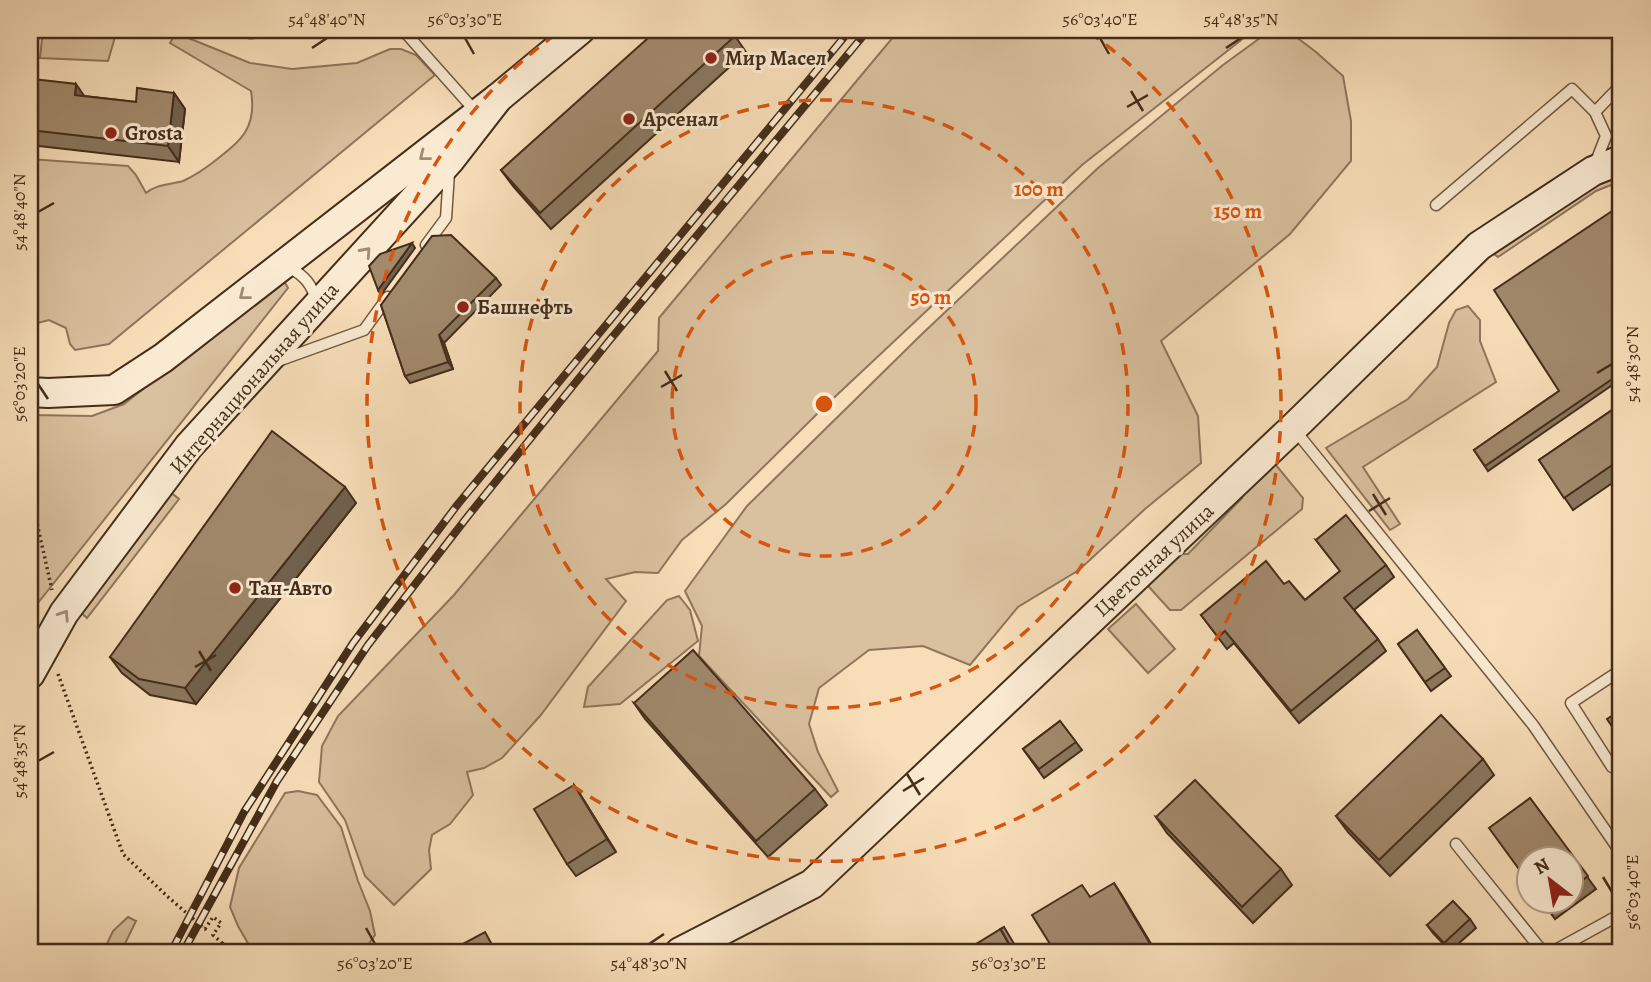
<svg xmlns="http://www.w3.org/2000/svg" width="1651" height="982" viewBox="0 0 1651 982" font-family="Alegreya,serif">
  <rect width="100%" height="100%" fill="#f7deb9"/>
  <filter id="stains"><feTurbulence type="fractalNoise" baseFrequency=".00286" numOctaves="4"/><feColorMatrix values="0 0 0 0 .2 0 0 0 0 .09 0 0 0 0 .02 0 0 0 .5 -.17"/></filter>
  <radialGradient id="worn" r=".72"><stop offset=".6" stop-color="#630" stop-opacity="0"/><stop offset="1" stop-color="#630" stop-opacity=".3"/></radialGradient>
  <g fill="#d9c09e" stroke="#8e765c" stroke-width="2">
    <polygon points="43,30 117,30 108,61 40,58"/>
    <polygon points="899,30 1254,30 1082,165 823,408 726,504 682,540 658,573 635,572 606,579 626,601 540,716 502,758 484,768 467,772 473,795 450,824 432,835 429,850 431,869 394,905 365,876 345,820 319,782 322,746 338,716 454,595 658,351 659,318"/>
    <polygon points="1271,30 1287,30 1316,52 1343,76 1351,121 1351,161 1290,234 1161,341 1198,416 1201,463 1145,509 1079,570 1018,607 970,665 923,646 869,650 819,688 809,724 818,752 838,791 831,797 699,656 702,626 685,591 747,506 922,334 1098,168 1223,65"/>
    <path d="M176,33l74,30 42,6 65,-6 33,-14h11l15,6 19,20 -326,269 -34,6 -5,-6 -4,-16 -17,-8 -19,5v-166l98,7 8,9 10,18c11,-9 23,-8 37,-12 11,-5 23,-13 33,-21 26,-20 41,-33 35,-69l-81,-48z"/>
    <polygon points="1621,170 1621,181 1596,191 1498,257 1490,251 1596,179"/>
    <polygon points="280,281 284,281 288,288 30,613 30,415 92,416 124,404"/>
    <polygon points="1468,306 1480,320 1480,341 1496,382 1363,467 1400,524 1390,530 1326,448 1408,399 1437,367 1449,323 1456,310"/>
    <polygon points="1266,465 1276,465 1303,498 1302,509 1181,610 1170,610 1149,587 1149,581 1177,554 1188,554 1242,498 1242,485"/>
    <polygon points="169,491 179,499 87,618 78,610"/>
    <polygon points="679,596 690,610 698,641 620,704 584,707 588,687 667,600"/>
    <polygon points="1136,604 1175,649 1148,673 1108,629"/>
    <polygon points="298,791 317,795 341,827 358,881 370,911 375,935 363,952 253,952 238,926 230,907 239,868 285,793"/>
    <polygon points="128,917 136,921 121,952 103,952 113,931"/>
  </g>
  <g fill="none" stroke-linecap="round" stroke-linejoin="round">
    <defs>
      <g id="lane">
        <polyline points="240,30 250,33 281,30"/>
        <polyline points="403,30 477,113"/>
        <polyline points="1595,112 1621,85"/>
        <polyline points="1436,205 1572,89 1595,112 1606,136 1595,164"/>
        <polyline points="426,245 446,218 449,173"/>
        <path d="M288,267c16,8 25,18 28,35"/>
        <polyline points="278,361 364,330 388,297"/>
        <polyline points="1294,429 1533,725 1621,853"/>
        <polyline points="1612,767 1571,703 1621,670"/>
        <polyline points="1456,844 1543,952"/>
        <polyline points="1552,952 1621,914"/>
      </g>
      <g id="secondary">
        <polyline points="30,392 48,393 114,390 163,358 498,98 580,30"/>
        <polyline points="30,674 64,613 189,446 450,160 498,98"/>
        <polyline points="680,952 812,884 1293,428 1479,246 1593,171 1621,160"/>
      </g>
    </defs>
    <use href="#lane" stroke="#715941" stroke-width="13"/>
    <use href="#secondary" stroke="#442d19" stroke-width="32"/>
    <g stroke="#442d19" stroke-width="3.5" stroke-dasharray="2 3.5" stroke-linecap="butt">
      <polyline points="30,492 52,590"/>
      <polyline points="58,674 123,854 168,897 205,929 213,917 221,923 213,935 222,943 215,952"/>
      <polyline points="222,943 230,950"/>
    </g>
    <use href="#lane" stroke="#faead2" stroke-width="10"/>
    <use href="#secondary" stroke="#faead2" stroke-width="28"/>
    <defs>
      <g id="rail">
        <polyline points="171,952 244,812 353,643 458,504 850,30"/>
        <polyline points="183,952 277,781 368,645 468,516 609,341 868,30"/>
      </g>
    </defs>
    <use href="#rail" stroke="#442d19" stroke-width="8"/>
    <use href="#rail" stroke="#faead2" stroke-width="5" stroke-dasharray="16" stroke-linecap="butt"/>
  </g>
  <g fill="#8a765d" stroke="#442d19" stroke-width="2">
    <polygon points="735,36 746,52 551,229 513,186 501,170"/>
    <polygon points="174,93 185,109 179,162 39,146 30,133 30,109 84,96 136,102"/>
    <polygon points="1621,205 1621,379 1488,471 1474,450 1559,391"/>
    <polygon points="496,278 501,285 444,343 453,369 410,383 405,376 381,305"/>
    <polygon points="1621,404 1621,477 1573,510 1539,460"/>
    <polygon points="356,503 196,704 150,695 122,673 110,657"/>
    <polygon points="1316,540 1386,565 1394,577 1354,610 1378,639 1386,651 1299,723 1234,643 1227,649 1201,615 1284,584 1305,600 1340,571"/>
    <polygon points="1417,630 1451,676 1431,691 1398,644"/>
    <polygon points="634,703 815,789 827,805 768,857 645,719"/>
    <polygon points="1060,721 1082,750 1044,778 1023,749"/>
    <polygon points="1483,759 1494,775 1390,876 1348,832 1336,816"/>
    <polygon points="574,785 616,852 576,876 567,864"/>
    <polygon points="1530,798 1596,889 1555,919 1542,901 1571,901 1571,859"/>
    <polygon points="1156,817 1281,869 1292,885 1253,923 1167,833"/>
    <polygon points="1470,919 1476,928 1450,951 1433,933 1427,925"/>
  </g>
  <g fill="#71604c" stroke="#442d19" stroke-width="2">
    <polygon points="76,84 87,100 75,95"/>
    <polygon points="174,93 185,109 179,162 168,146"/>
    <polygon points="412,243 415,248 381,295 378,290"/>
    <polygon points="439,335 444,343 453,369 448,362"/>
    <polygon points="345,487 356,503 196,704 185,688"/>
    <polygon points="574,785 582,797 616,852 607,839"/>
    <polygon points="1114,883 1123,897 1156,952 1155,952"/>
  </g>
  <g fill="#a1896c" stroke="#442d19" stroke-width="2">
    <polygon points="657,30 729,30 735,36 540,213 501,170"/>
    <polygon points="33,79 76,84 75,95 136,102 137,88 174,93 168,146 30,130 30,109"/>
    <polygon points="1621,205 1621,373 1485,466 1474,450 1559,391 1494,290"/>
    <polygon points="451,235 496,278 439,335 448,362 405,376 381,305 432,236"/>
    <polygon points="412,243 378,290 369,266 380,254"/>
    <polygon points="1621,404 1621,459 1564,498 1539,460"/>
    <polygon points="272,431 345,487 185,688 139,679 110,657"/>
    <polygon points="1346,515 1386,565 1344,598 1378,639 1291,711 1225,631 1218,637 1201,615 1266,561 1284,584 1289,581 1305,600 1340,571 1316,540"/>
    <polygon points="1417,630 1445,668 1425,682 1398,644"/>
    <polygon points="693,650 815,789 756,841 634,703"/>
    <polygon points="1621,710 1621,740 1607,719"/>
    <polygon points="1441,715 1483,759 1379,860 1336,816"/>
    <polygon points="1060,721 1076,742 1039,769 1023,749"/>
    <polygon points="1195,780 1281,869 1242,907 1156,817"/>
    <polygon points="574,785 607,839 567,864 534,809"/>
    <polygon points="1530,798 1588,876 1571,889 1571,859 1529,859 1529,883 1489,828"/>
    <polygon points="1114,883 1155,952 1055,952 1032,915 1082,885 1090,897"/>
    <polygon points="1453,901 1470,919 1444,943 1427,925"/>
    <polygon points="1542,901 1554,901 1546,907"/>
    <polygon points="1004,927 1019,952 963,952"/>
    <polygon points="485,932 496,952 448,952"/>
    <polygon points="1313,944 1318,952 1300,952"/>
    <polygon points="1207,948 1210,952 1200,952"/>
  </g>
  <defs><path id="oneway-chevron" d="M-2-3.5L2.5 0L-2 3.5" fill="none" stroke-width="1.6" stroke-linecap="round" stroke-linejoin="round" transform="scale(1.75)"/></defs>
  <g stroke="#9f8c76">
    <use href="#oneway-chevron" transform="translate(424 156) rotate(142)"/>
    <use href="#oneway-chevron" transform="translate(366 252) rotate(-48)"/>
    <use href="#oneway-chevron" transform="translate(244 295) rotate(142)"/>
    <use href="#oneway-chevron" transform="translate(64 615) rotate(-57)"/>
  </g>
  <path fill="none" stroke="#442d19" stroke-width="2.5" d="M465,38l9,16M1100,38l9,16M312,48l15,-10M1226,48l15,-10M1131,91l12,20M1127,107l21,-12M38,212l16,-9M665,371l12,20M1597,373l15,-9M38,384l10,15M661,387l21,-12M1373,494l13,21M1369,511l21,-13M199,651l12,20M195,667l21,-12M38,761l16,-9M907,774l13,21M903,791l21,-13M1603,877l9,15M366,928l9,16M1000,928l9,16M649,944l15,-10"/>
  <g fill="none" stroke="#d8550d" stroke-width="3.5" stroke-dasharray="12 9">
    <circle cx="824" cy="404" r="152"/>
    <circle cx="824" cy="404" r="304"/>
    <path d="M1089 32A457 457 0 1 1 559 32"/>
  </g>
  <g fill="#8f2418" stroke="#faead2" stroke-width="2.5">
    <circle cx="711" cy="58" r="7"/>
    <circle cx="629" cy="119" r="7"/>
    <circle cx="111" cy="133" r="7"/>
    <circle cx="463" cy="307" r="7"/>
    <circle cx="235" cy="588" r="7"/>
  </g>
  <g text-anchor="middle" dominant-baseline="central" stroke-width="6" stroke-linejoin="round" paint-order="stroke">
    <g font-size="21" font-weight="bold" fill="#442d19" stroke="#faead2" text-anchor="start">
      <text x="725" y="58">Мир Масел</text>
      <text x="643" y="119">Арсенал</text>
      <text x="125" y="133">Grosta</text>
      <text x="477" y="307">Башнефть</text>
      <text x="249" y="588">Тан-Авто</text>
    </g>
    <g font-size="21" fill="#442d19" stroke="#faead2">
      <text transform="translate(254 378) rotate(-49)">Интернациональная улица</text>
      <text transform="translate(1154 560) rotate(-43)">Цветочная улица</text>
    </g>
  </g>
  <circle cx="824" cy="404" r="10" fill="#d8550d" stroke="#faead2" stroke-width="3.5"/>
  <g font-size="21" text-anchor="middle" font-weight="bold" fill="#d8550d" stroke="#faead2" stroke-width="6" stroke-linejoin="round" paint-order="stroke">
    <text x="1039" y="196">100 m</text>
    <text x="1238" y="218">150 m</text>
    <text x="931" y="304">50 m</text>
  </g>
  <rect width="1651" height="982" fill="none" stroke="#f7deb9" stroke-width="77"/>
  <g transform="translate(1550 880) rotate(329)"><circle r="33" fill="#faead2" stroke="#b19e88" stroke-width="2"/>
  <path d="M0-5L12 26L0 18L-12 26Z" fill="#8f2418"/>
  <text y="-10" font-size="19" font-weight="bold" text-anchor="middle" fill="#442d19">N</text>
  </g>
  <rect x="38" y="38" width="1574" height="906" fill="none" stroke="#442d19" stroke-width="2.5"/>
  <g font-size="18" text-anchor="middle" fill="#442d19">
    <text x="327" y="25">54°48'40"N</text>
    <text x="465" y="25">56°03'30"E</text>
    <text x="1100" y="25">56°03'40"E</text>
    <text x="1241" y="25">54°48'35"N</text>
    <text transform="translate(19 212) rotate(-90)" y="6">54°48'40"N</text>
    <text transform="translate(1632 364) rotate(-90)" y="6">54°48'30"N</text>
    <text transform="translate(19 384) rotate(-90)" y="6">56°03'20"E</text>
    <text transform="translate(19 761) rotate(-90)" y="6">54°48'35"N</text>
    <text transform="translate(1632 892) rotate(-90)" y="6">56°03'40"E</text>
    <text x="375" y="969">56°03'20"E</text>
    <text x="649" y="969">54°48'30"N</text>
    <text x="1009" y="969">56°03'30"E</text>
  </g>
  <rect width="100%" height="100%" filter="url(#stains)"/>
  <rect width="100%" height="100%" fill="url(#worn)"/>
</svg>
